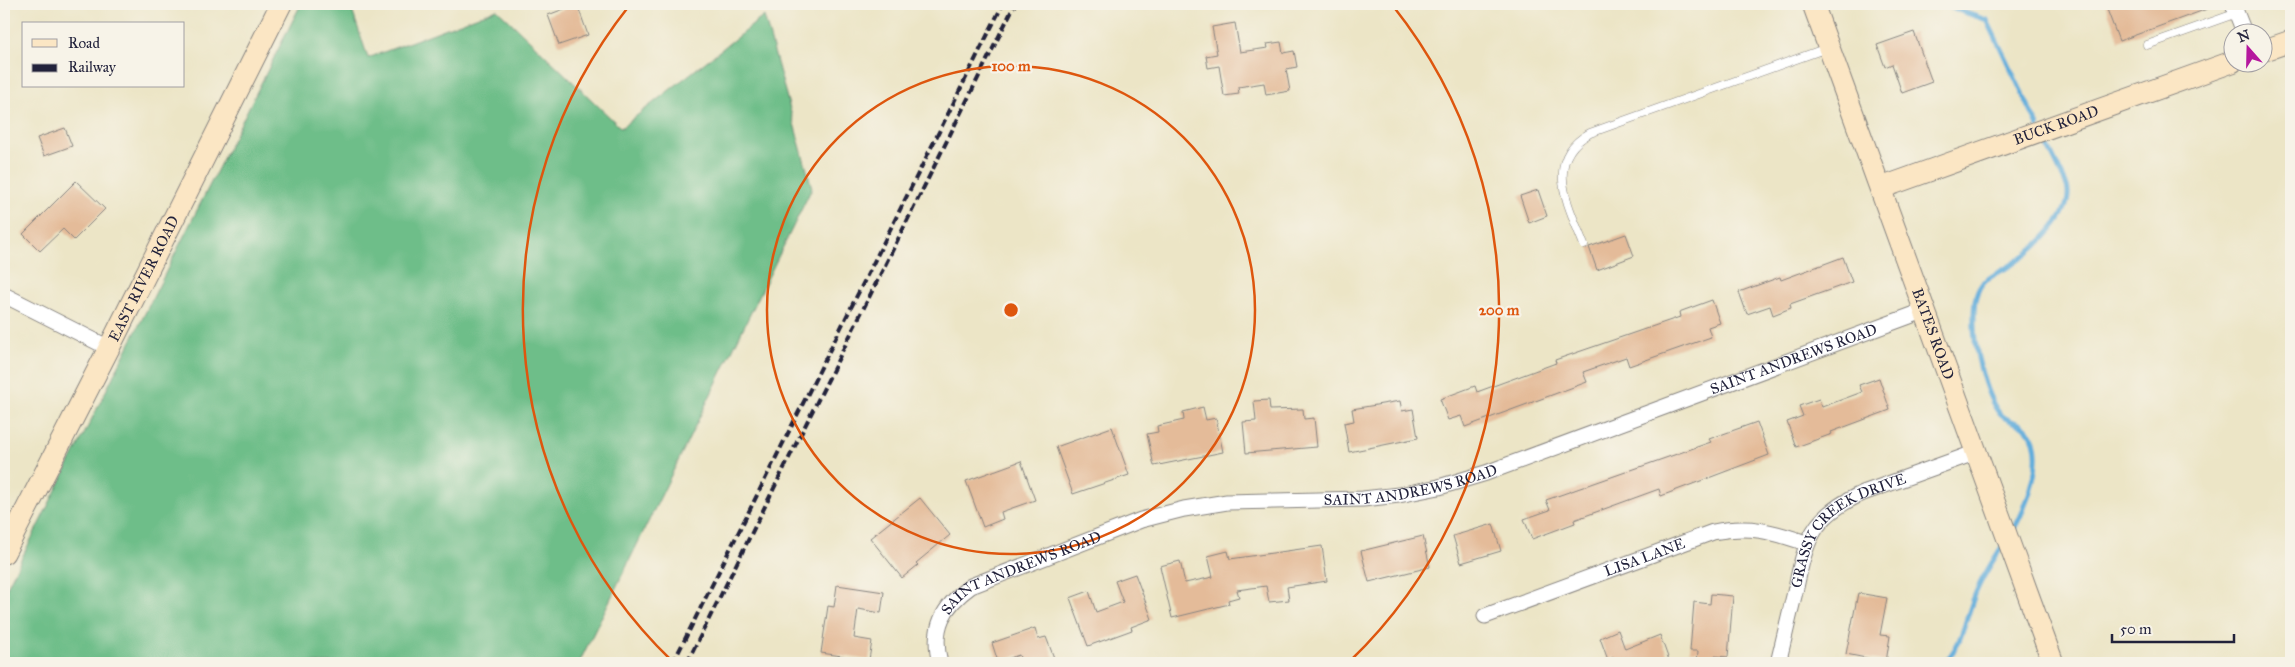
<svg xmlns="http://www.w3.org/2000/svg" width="2295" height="667" viewBox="0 0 2295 667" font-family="'IM FELL Great Primer',serif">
  <rect width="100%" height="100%" fill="#f7f3e8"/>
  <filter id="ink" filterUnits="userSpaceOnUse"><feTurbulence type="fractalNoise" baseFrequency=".02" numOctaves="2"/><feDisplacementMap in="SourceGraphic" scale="10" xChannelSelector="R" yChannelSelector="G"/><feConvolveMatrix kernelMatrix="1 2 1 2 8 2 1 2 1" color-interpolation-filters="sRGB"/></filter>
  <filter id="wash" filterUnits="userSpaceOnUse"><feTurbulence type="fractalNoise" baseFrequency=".0096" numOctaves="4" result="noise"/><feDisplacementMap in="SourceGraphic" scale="20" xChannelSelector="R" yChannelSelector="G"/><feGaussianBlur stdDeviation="1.12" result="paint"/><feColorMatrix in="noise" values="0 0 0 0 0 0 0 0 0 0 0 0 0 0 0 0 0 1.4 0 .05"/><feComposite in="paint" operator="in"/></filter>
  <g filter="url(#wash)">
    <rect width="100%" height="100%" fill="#ece5c6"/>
    <polygon fill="#6ebe89" stroke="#487062" points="301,4 350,4 368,58 497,9 621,128 764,16 812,188 579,663 4,663 4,593"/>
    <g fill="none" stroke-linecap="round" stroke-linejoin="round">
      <g stroke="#62addb" stroke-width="5">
        <polyline points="1946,4 1960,11 1987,20 2038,126"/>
        <path d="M2012,532c14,-22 37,-80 15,-103 -7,-7 -20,-7 -27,-15 -16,-19 -27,-70 -26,-94 0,-13 0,-25 8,-36 8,-9 23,-14 32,-21 21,-14 61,-49 53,-77l-24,-50"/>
        <path d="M1942,663c20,-12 25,-52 35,-73 7,-16 17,-31 26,-45"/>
      </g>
    </g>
    <g id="blocks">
      <g fill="#e4bb99">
        <polygon points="577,4 588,35 559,45 548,15"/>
        <polygon points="2105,4 2218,4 2218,5 2119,41"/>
        <polygon points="1235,23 1240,52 1268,48 1267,44 1281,42 1283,53 1294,51 1297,67 1286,69 1290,91 1266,95 1264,83 1238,87 1239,94 1224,96 1219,66 1208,68 1206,56 1217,54 1212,27"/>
        <polygon points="1914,32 1932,82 1902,93 1892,64 1885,67 1877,45"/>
        <polygon points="65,128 72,146 44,156 37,138"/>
        <polygon points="76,181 105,209 74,240 63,229 40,251 23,234"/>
        <polygon points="1538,190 1547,216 1529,223 1520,196"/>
        <polygon points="1626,234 1634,256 1597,270 1589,247"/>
        <polygon points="1843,257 1852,282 1790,304 1791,308 1773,315 1770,306 1747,314 1739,292 1780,277 1781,280"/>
        <polygon points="1712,300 1720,323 1708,327 1711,337 1629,366 1626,357 1583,372 1587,382 1465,427 1461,416 1448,420 1440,399 1475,386 1477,392 1556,363 1555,360 1680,317 1679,312"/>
        <polygon points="1879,378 1890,410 1831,432 1832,434 1796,447 1787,422 1803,416 1799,406 1819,399 1822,407 1862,392 1859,385"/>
        <polygon points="1269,400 1270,410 1303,409 1304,419 1314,418 1317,447 1246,453 1243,422 1256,421 1254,401"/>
        <polygon points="1400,401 1402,411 1413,409 1418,438 1349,452 1344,423 1354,421 1352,409"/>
        <polygon points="1203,407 1206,420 1216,418 1223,452 1154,466 1147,434 1158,432 1157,426 1184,420 1183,412"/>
        <polygon points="1757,422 1769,455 1661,496 1659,489 1574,520 1575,523 1532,539 1524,519 1550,510 1546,500 1711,442 1709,439"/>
        <polygon points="1112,427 1129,475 1073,494 1056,447"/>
        <polygon points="1021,461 1035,500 1001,512 1003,519 983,527 966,481"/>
        <polygon points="920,498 950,535 916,563 918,565 902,578 870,538"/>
        <polygon points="1493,524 1501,551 1461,563 1453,536"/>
        <polygon points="1423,536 1430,567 1369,582 1361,551"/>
        <polygon points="1322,546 1327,581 1287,587 1289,600 1269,602 1266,586 1237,590 1239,597 1228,600 1229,604 1172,618 1160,566 1180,561 1185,583 1213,577 1208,556 1228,551 1230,559"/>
        <polygon points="1135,574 1152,619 1131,627 1132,630 1088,646 1070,598 1089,591 1096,612 1123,602 1115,581"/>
        <polygon points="837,585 884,592 881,613 858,609 854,638 872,641 869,660 821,653 828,606 834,607"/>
        <polygon points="1858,593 1887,598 1880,635 1890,636 1886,662 1846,654"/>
        <polygon points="1711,594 1733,596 1728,657 1714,656 1714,663 1697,662 1698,651 1690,651 1694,602 1710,604"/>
        <polygon points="1035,628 1038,639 1046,637 1056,663 1022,663 1019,655 998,662 992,643"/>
        <polygon points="1618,630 1625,649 1660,635 1670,663 1617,663 1614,657 1608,660 1600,638"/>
      </g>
    </g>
  </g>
  <g filter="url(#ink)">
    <use href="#blocks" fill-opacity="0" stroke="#878480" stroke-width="1"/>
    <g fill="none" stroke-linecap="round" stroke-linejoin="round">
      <defs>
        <g id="lane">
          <polyline points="2147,45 2237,13"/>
          <path d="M1584,245c-15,-39 -42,-85 6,-112l237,-85"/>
        </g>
        <g id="street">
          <polyline points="2233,4 2244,32"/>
          <polyline points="4,295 109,348"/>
          <path id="s1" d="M1485,616l228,-84c37,-7 58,-1 93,11"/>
          <path id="s2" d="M940,663c-9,-35 3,-57 31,-77l170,-66 43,-11 43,-7 136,-3 36,-4 40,-8 47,-14 440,-163"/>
          <path id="s3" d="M1778,663c6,-24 11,-47 17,-71 11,-52 16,-76 68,-99l114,-41"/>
        </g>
        <g id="secondary">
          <path id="s4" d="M1813,4l240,659"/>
          <polyline points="2262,51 2291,41"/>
          <path id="s5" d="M1881,188l351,-126"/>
          <path id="s6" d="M4,553l105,-205 172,-344"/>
        </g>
      </defs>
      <use href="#lane" stroke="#878480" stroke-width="9"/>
      <use href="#street" stroke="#878480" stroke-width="17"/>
      <use href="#secondary" stroke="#878480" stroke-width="23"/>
      <use href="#lane" stroke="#fff" stroke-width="8"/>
      <use href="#street" stroke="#fff" stroke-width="15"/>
      <use href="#secondary" stroke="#fbe6c4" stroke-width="21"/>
      <g stroke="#22223b" stroke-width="4" stroke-dasharray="8 4" stroke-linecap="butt">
        <polyline points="673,663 1003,4"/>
        <polyline points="687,663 1015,4"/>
      </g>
    </g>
  </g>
  <g fill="none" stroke="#de560e" stroke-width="2.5">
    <circle cx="1011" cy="310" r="244"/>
    <path d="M672 661A488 488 0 0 1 629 6M1393 6A488 488 0 0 1 1350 661"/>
  </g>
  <g text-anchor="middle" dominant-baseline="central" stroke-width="4.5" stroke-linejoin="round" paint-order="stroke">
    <g font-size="15" fill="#22223b" stroke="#f7f3e8">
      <text stroke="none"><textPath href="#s5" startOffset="186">BUCK ROAD</textPath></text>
      <text stroke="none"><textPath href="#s6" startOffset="308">EAST RIVER ROAD</textPath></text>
      <text stroke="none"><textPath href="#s4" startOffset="351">BATES ROAD</textPath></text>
      <text stroke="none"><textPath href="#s2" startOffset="950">SAINT ANDREWS ROAD</textPath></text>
      <text stroke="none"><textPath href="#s2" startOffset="545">SAINT ANDREWS ROAD</textPath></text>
      <text stroke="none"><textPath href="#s3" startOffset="161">GRASSY CREEK DRIVE</textPath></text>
      <text stroke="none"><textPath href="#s1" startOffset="170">LISA LANE</textPath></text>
      <text stroke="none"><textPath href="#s2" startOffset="140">SAINT ANDREWS ROAD</textPath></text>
    </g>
  </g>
  <circle cx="1011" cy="310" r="8" fill="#de560e" stroke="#f7f3e8" stroke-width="2.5"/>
  <g font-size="15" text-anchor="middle" font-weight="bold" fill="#de560e" stroke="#f7f3e8" stroke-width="4.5" stroke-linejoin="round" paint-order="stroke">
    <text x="1011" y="71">100 m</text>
    <text x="1499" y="315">200 m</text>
  </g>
  <rect width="2295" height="667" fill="none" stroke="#f7f3e8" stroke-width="20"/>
  <rect x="22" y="22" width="162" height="65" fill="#f7f3e8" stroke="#a29fa3"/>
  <rect x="32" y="39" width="25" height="8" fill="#fbe6c4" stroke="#a29fa3"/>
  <text x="68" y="48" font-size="15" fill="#22223b">Road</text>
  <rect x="32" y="64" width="25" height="8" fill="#22223b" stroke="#a29fa3"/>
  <text x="68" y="72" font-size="15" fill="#22223b">Railway</text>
  <g transform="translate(2248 48) rotate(340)"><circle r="24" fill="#f7f3e8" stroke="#a29fa3"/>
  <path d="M0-4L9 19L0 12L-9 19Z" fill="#b5179e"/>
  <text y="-8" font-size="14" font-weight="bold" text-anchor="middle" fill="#22223b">N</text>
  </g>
  <path d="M2112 634v8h122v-8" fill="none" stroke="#22223b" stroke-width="2.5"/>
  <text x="2120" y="634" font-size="15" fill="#22223b" stroke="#f7f3e8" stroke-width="4" paint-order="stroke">50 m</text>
</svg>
